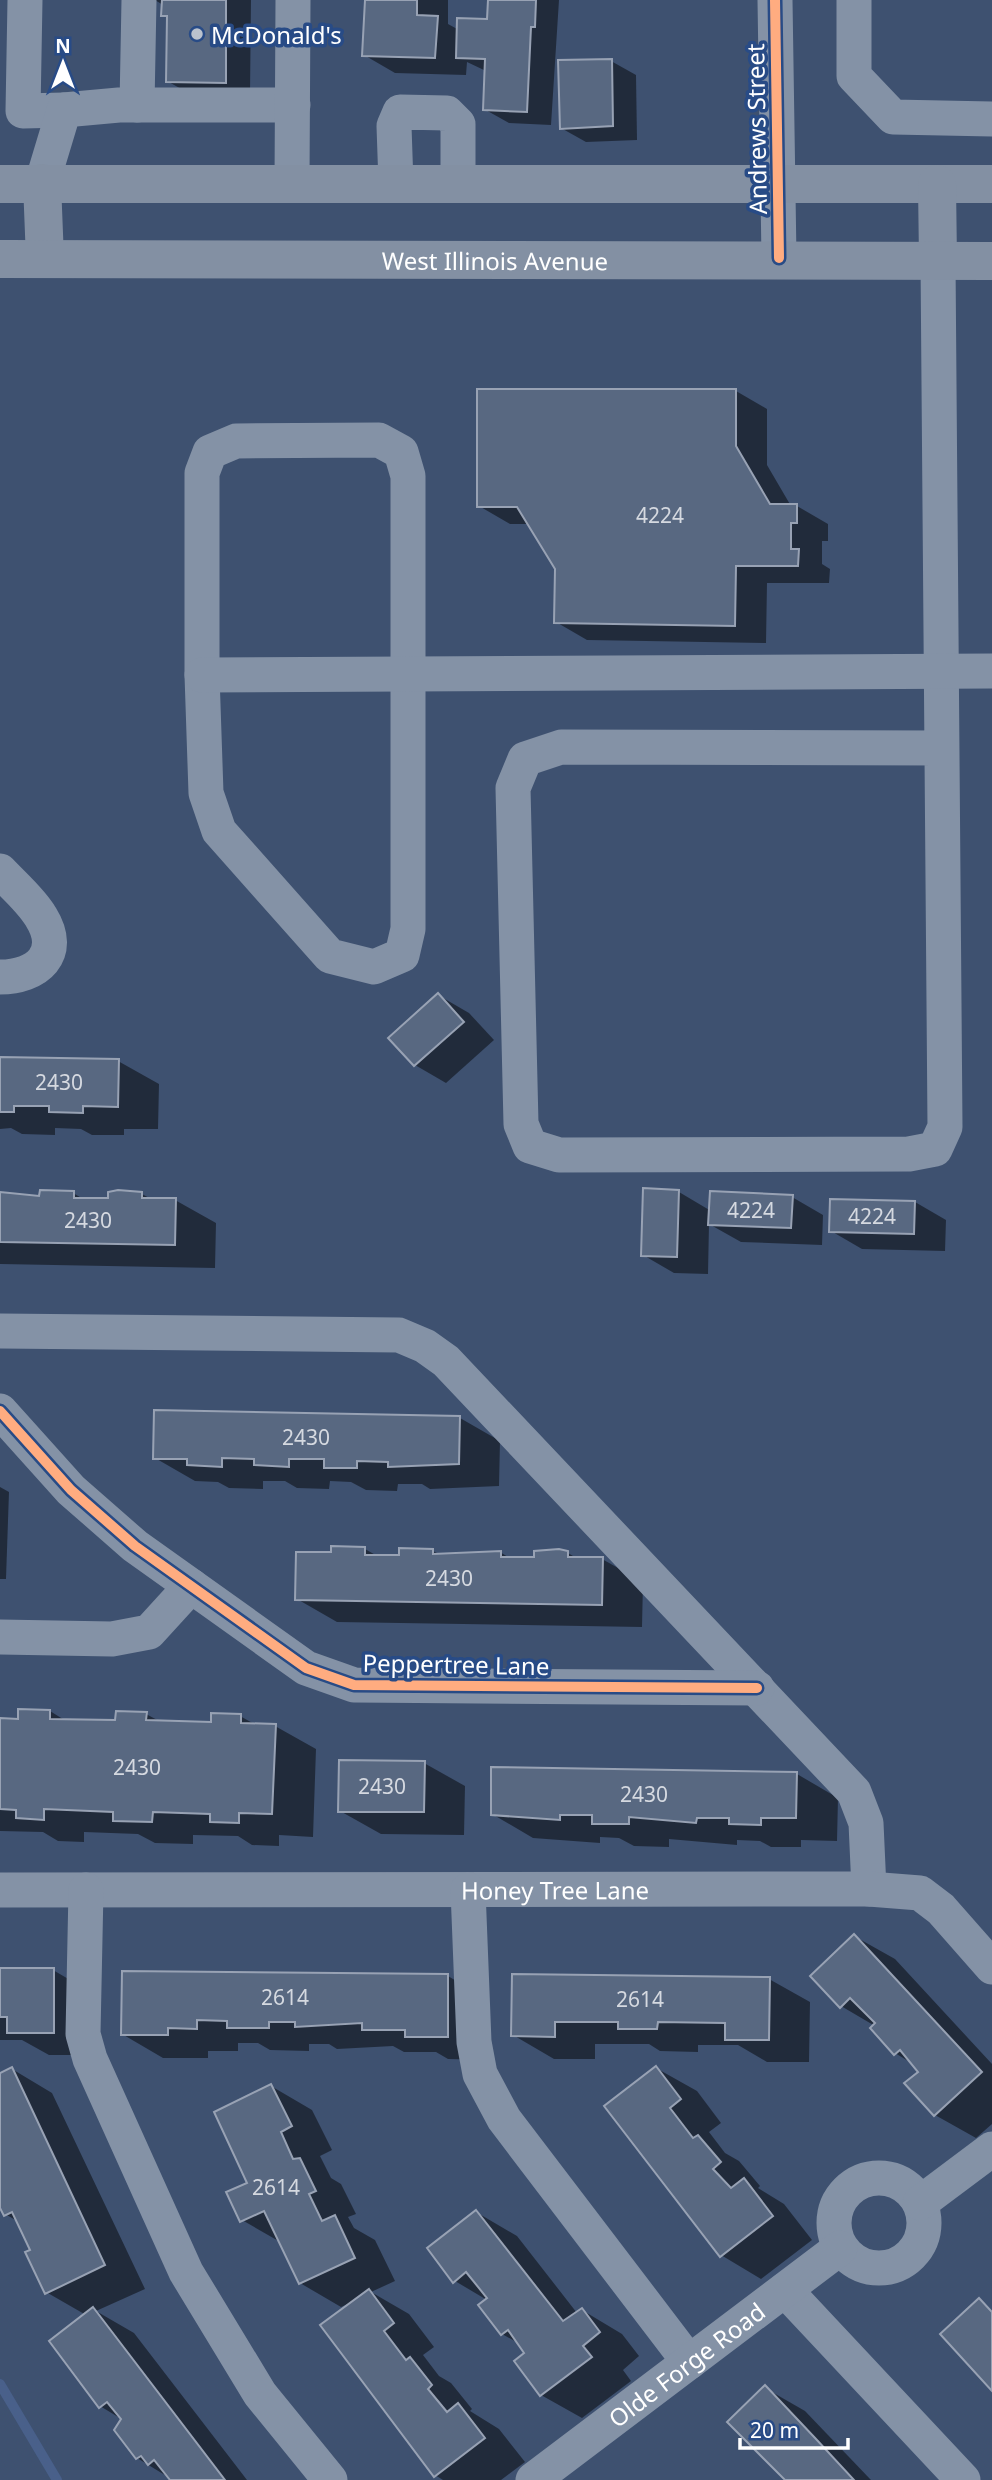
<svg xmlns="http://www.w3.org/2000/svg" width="992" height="2480" viewBox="0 0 992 2480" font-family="'Noto Sans',sans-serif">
  <rect width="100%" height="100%" fill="#3e5170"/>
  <g fill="#0007">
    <polygon points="155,0 251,0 250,94 192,95 167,81 169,18 163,15 163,5"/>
    <polygon points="367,0 448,0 448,24 459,30 489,21 490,0 559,0 551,125 509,123 484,109 486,71 467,62 466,75 395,73 364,55"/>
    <polygon points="611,61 636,75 637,140 586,142 561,128"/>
    <polygon points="479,391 736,391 767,409 767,465 791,506 797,506 828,524 828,541 822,541 822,564 830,569 829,583 767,583 766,643 587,640 556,622 557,568 530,524 510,524 479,506"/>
    <polygon points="438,995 469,1013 494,1040 446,1083 415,1065"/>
    <polygon points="0,1059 118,1061 159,1084 158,1129 124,1129 124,1135 92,1135 81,1129 55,1128 55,1135 22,1134 11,1128 0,1129"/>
    <polygon points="679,1192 711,1211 792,1197 823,1215 822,1245 741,1242 709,1224 708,1274 674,1273 643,1255"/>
    <polygon points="73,1193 85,1200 110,1200 142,1194 151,1199 175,1200 216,1223 215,1268 0,1264 0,1194 41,1198"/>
    <polygon points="915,1202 946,1220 945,1251 862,1249 831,1231"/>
    <polygon points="460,1418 500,1441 499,1486 430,1489 422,1484 398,1484 397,1491 366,1490 351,1482 330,1481 329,1489 297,1488 285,1481 263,1481 263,1489 229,1488 218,1482 195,1481 155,1458"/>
    <polygon points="0,1487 9,1492 6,1579 0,1579"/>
    <polygon points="365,1549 379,1557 401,1557 433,1551 441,1555 500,1552 511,1559 536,1559 568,1553 578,1559 602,1559 643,1582 642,1627 337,1622 297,1599 333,1554"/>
    <polygon points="50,1711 66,1721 117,1722 146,1714 161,1722 213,1723 240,1716 256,1725 275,1726 316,1749 313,1837 279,1835 279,1846 252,1845 238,1836 193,1835 193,1844 155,1843 138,1834 84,1832 84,1842 58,1841 43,1832 0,1831 0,1720 20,1720"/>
    <polygon points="424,1763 465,1786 464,1835 381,1834 340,1811"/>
    <polygon points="797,1774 838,1798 837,1841 801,1840 801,1847 771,1847 760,1841 737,1840 737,1845 669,1839 669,1847 634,1846 619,1838 600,1837 600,1843 533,1838 492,1814"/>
    <polygon points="854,1936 895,1959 992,2064 992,2124 976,2138 935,2115 907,2083 920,2073 913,2064 895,2053 875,2026 841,2006"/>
    <polygon points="0,1970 53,1970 94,1994 94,2055 49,2055 22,2040 0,2040"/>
    <polygon points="123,1972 448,1976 488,2000 488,2060 448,2059 436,2052 404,2052 393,2046 337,2049 329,2044 309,2044 309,2051 270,2050 258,2043 238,2043 238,2051 208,2051 208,2058 163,2058 122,2034"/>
    <polygon points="513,1976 769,1979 810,2002 809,2062 767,2062 738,2045 698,2045 698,2052 660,2051 649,2044 595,2044 595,2059 554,2059 513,2035"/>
    <polygon points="656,2068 697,2091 721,2123 709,2132 725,2153 739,2161 760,2186 758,2188 784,2204 812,2240 761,2279 721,2255"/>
    <polygon points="12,2069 52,2093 145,2289 96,2311 134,2333 247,2480 173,2480 137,2458 123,2420 100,2406 86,2315 46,2292 19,2222 5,2214 0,2204 0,2075"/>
    <polygon points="271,2086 312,2110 332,2150 320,2156 331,2178 341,2184 356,2214 348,2217 354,2228 375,2240 395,2281 371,2292 409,2314 434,2347 423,2355 439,2376 451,2383 472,2409 470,2411 499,2429 525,2462 501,2480 443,2480 435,2475 350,2303 341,2307 300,2283 282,2243 242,2220"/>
    <polygon points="476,2212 517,2236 577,2313 582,2310 622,2334 639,2356 623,2370 631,2381 582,2418 541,2395 516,2362 527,2354 520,2344 502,2334 487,2300 455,2281"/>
    <polygon points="765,2388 805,2411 871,2480 787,2480"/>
  </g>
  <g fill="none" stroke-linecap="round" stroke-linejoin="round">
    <polyline stroke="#49608a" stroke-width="10" points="0,2384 57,2480"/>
  </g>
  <g fill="#586881" stroke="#98a2b4" stroke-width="2">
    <polygon points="162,0 226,0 226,83 166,82 167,16 161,16"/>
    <polygon points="365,0 417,0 417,15 438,16 435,58 362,56"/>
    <polygon points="488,0 536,0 535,27 531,27 527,112 483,110 485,59 456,58 457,18 487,19"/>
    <polygon points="612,59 613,126 560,129 558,60"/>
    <polygon points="477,389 736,389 736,446 770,504 797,504 797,523 791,523 791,549 799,549 798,566 736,566 735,626 554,623 555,569 517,507 477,507"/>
    <polygon points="438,993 464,1022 414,1066 388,1038"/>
    <polygon points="0,1057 119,1059 118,1107 83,1106 83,1113 49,1112 49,1106 14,1106 14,1112 0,1112"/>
    <polygon points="643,1188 679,1190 677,1257 641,1256"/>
    <polygon points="40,1190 74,1191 74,1198 108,1198 108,1192 118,1190 142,1192 142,1198 176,1198 175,1245 0,1242 0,1192 39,1196"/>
    <polygon points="710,1191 793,1195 791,1228 708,1225"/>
    <polygon points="830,1199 915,1201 914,1234 829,1232"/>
    <polygon points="154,1410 460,1416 459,1464 388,1467 388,1462 357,1461 357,1468 324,1468 324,1459 289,1459 289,1467 254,1465 254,1459 222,1458 222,1467 187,1465 187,1459 153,1459"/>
    <polygon points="331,1546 365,1547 365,1555 399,1555 399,1548 433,1549 433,1554 501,1551 501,1557 534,1557 534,1551 559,1549 568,1551 568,1557 603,1557 602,1605 295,1600 296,1552 331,1552"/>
    <polygon points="18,1709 50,1710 50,1719 115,1720 116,1711 147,1712 146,1720 211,1722 211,1713 241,1714 241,1723 276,1724 272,1814 239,1813 239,1823 210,1822 210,1814 153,1812 152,1822 113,1821 113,1812 44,1809 44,1820 16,1818 16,1810 0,1809 0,1718 18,1719"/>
    <polygon points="339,1760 425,1761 424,1812 338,1812"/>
    <polygon points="491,1767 797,1772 796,1818 761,1818 761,1825 729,1824 729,1818 697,1818 696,1823 629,1817 629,1824 592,1824 592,1815 560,1815 560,1820 491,1815"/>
    <polygon points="854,1934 982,2072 934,2116 904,2083 918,2072 900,2050 894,2055 870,2028 875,2023 850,1998 840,2008 810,1976"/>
    <polygon points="0,1968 54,1968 54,2033 7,2033 7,2017 0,2017"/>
    <polygon points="122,1971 448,1974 448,2037 405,2037 405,2030 362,2030 362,2023 295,2027 295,2022 269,2022 269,2028 227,2028 227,2021 197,2020 197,2029 168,2028 168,2035 121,2035"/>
    <polygon points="512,1974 770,1977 769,2040 725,2040 725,2023 658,2022 657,2029 618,2029 618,2022 555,2022 555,2037 511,2036"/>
    <polygon points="656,2066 681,2099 670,2108 693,2138 698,2135 721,2162 713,2169 731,2188 744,2178 773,2216 720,2257 604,2106"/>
    <polygon points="12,2067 105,2265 45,2294 25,2252 30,2250 12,2212 4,2216 0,2208 0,2073"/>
    <polygon points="271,2084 292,2126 281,2132 293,2159 300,2158 316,2191 309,2194 322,2221 335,2215 355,2258 299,2284 264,2211 240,2222 226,2192 247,2183 214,2112"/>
    <polygon points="476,2210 563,2321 582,2308 600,2332 583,2346 592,2357 540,2396 514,2361 524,2353 508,2330 501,2335 478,2305 487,2298 466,2272 453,2283 427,2248"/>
    <polygon points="369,2289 394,2323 384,2331 406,2360 410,2357 432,2385 428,2389 447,2412 458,2403 485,2438 434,2477 320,2325"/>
    <polygon points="979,2298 992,2312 992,2391 940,2334"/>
    <polygon points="93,2307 225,2480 170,2480 154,2460 148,2465 141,2456 136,2459 114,2430 121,2419 107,2402 99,2408 49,2341"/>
    <polygon points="765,2385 816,2439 854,2480 785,2480 727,2422"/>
  </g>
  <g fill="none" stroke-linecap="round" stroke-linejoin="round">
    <g stroke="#8492a6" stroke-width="35">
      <polyline points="25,0 23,111 64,110"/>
      <polyline points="775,0 779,258"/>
      <polyline points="854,0 854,76 893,117 992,119"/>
      <polyline points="137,105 139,0"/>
      <polyline points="42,183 64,110 119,105 293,105"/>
      <polyline points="292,184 293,0"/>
      <polyline points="396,184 394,126 400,112 447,113 458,124 458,184"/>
      <polyline points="938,260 945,1127 935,1149 909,1154 559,1155 530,1146 521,1124 513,788 525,759 561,747 941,748"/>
      <polygon points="379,440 401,452 408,476 408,929 402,955 374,967 330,956 219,831 206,793 202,675 202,473 210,452 236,441"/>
      <polyline points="202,675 992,671"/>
      <path d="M0,871c13,14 31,29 41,46 23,37 -4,60 -41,60"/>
      <polyline points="0,1331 399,1335 425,1346 446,1361 854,1792 866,1823 869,1889"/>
      <polyline points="0,1411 71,1490 135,1546 306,1668 354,1685 757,1688"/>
      <polyline points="0,1637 112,1639 149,1632 191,1586"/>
      <path id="s1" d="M0,1890l869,-1 51,4 21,16 51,58"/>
      <polyline points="86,1890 83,2034 90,2059 186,2272 260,2394 330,2480"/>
      <polyline points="468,1890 474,2042 480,2074 504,2119 689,2362"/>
      <circle cx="879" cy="2223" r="45"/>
      <polyline points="920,2203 992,2149"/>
      <polyline points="785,2290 963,2480"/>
      <path id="s2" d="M533,2480l307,-232"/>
    </g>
    <g stroke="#8390a3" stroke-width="38">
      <polyline points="42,183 45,259"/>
      <polyline points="0,184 992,184"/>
      <polyline points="937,184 938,260"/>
      <path id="s3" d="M0,259l992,2"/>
    </g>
    <defs>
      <g id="cycleway">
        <polyline points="775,0 779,258"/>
        <polyline points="0,1411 71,1490 135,1546 306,1668 354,1685 757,1688"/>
      </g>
    </defs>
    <use href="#cycleway" stroke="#284b86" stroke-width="15"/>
    <use href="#cycleway" stroke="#ffac80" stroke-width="10"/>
  </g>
  <circle fill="#bbc2cd" stroke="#284b86" stroke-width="2.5" cx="197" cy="34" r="7"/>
  <g text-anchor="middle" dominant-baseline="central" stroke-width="7" stroke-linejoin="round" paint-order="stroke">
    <g font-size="21" fill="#d5d9e0">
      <text x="660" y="515">4224</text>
      <text x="59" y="1082">2430</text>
      <text x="751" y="1210">4224</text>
      <text x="872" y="1216">4224</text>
      <text x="88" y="1220">2430</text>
      <text x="306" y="1437">2430</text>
      <text x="449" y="1578">2430</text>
      <text x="137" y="1767">2430</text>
      <text x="382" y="1786">2430</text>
      <text x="644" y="1794">2430</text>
      <text x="285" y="1997">2614</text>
      <text x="640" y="1999">2614</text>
      <text x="276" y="2187">2614</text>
    </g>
    <g font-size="24" fill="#fff" stroke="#284b86" text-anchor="start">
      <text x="211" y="34">McDonald's</text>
    </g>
    <g font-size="24" fill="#fff" stroke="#284b86">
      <text transform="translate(756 129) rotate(-91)">Andrews Street</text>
      <text stroke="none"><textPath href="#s3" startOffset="495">West Illinois Avenue</textPath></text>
      <text transform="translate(456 1664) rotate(1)">Peppertree Lane</text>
      <text stroke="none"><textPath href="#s1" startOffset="555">Honey Tree Lane</textPath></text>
      <text stroke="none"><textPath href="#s2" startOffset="192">Olde Forge Road</textPath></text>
    </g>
  </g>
  <g transform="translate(63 63)" stroke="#284b86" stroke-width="5" paint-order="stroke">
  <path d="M0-5L12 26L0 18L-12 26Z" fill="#ffffff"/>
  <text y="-10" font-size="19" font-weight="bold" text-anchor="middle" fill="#ffffff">N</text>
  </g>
  <path d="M740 2438v10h108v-10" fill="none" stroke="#ffffff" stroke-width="3.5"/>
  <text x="750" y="2438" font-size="21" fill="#ffffff" stroke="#284b86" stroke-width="5" paint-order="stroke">20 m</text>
</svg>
